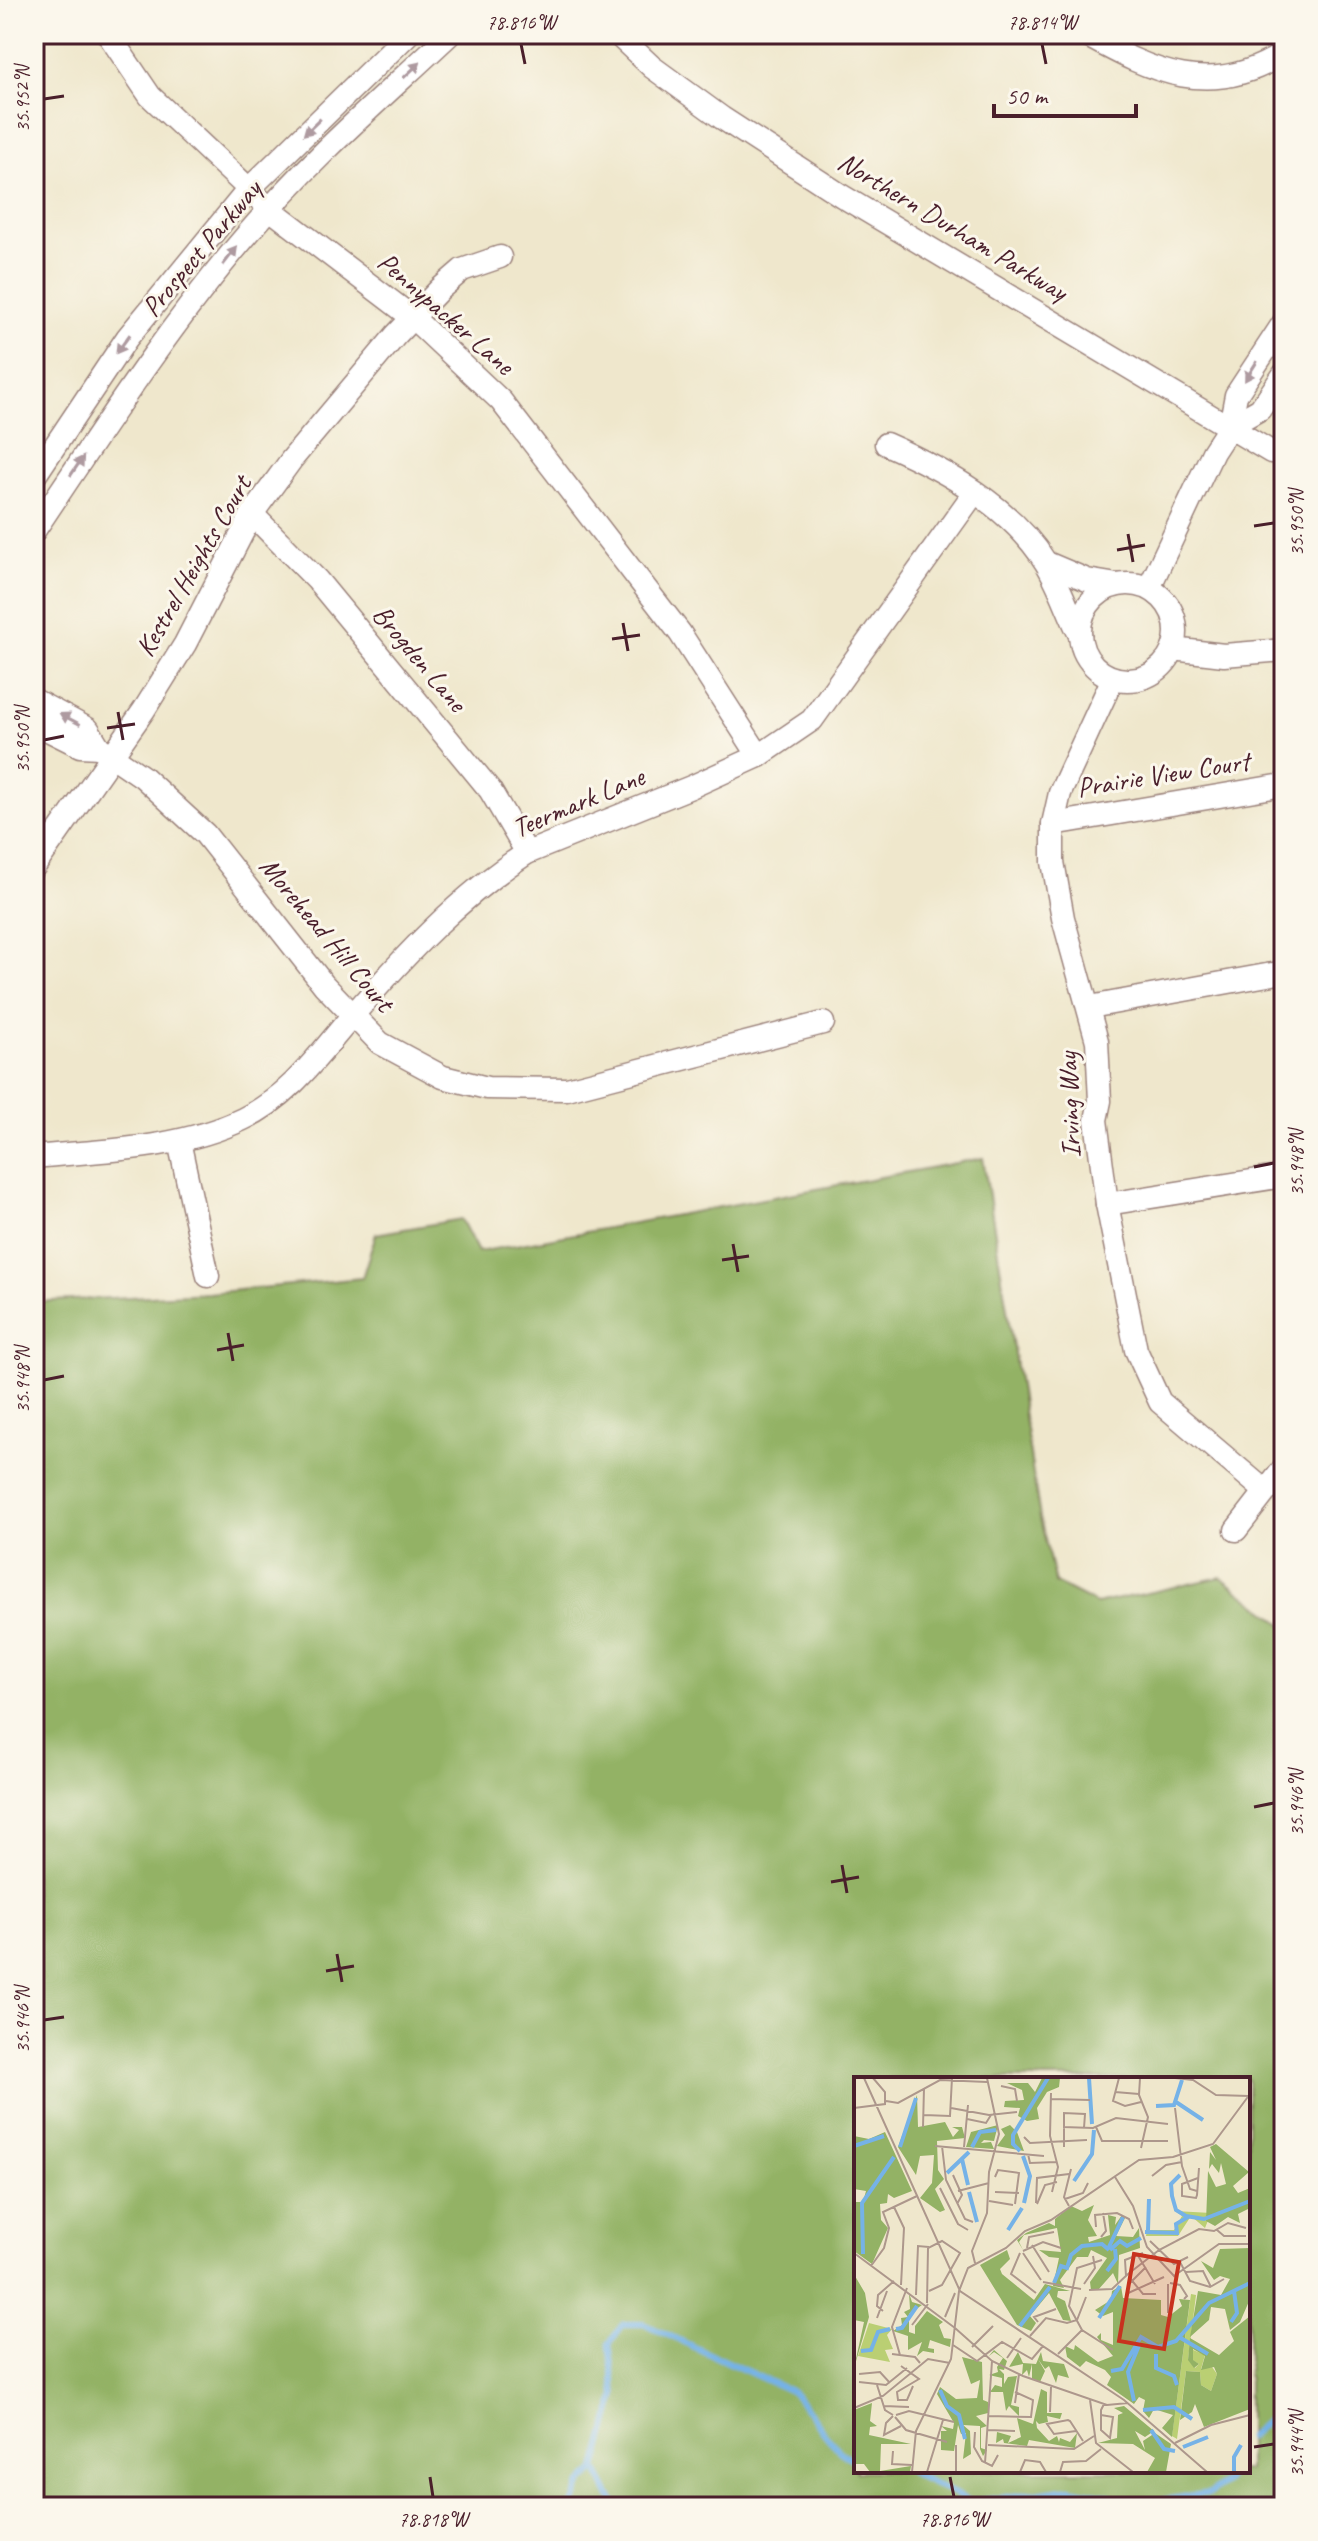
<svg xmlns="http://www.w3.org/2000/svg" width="1318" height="2541" viewBox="0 0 1318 2541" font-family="Caveat,sans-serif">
  <rect width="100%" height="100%" fill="#fbf7ec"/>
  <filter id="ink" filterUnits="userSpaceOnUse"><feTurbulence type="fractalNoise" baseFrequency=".0125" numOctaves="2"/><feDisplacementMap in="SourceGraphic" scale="16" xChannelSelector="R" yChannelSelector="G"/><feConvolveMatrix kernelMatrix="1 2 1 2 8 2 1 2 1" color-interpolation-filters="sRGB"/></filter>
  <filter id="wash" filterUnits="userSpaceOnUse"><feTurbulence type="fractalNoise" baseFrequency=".006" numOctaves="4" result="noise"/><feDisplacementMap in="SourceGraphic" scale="32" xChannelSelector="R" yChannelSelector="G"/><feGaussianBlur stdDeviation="1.8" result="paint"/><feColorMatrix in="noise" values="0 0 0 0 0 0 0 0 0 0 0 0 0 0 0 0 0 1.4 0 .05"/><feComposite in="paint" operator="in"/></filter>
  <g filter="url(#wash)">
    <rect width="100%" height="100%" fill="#efe7cc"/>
    <path fill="#93b265" stroke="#6e6848" stroke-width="2" fill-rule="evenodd" d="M983,1158l57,360 15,65 41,21 125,-27 63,48v882h-1250v-1205l174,-9 154,-15 14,-44 85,-15 17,33zM856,2079h392v392h-392z"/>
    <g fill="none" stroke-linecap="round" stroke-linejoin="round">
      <g stroke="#75b2e7" stroke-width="6">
        <polyline points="1248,2437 1284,2405"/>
        <polyline points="908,2471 971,2502 1070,2488 1107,2495 1130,2505 1210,2493 1226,2481 1232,2471"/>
        <polyline points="572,2507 581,2484 596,2469"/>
        <path d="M616,2507l-20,-38 20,-74 -7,-51 14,-20h21l146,67c23,19 38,59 66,70"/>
      </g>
    </g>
  </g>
  <g filter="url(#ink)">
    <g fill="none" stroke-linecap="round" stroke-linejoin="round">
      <defs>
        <g id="street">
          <polyline points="108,34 150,96 270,209 413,318 501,401 680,633 759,756"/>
          <polyline points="617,34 652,67 722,118 842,196 1271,452"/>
          <path d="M1084,34c68,38 127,66 200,19"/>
          <polyline points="1230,426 1260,409 1284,374"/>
          <path d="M886,444c59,26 125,62 160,119 14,22 22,49 34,72"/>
          <polyline points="34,477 127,338 249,189 408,34"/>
          <polyline points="252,514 317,580 490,790 527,853"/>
          <path d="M34,531c69,-103 136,-207 217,-301 60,-71 132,-133 199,-196"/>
          <polyline points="1047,563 1087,580 1117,585"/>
          <circle cx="1128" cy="632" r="48"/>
          <polyline points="1149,588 1213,452 1230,426 1236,395 1284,322"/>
          <polyline points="1173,649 1224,655 1284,650"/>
          <polyline points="1113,678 1060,793 1053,824 1053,862 1063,918 1097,1041 1100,1101 1096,1120 1107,1204 1136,1350 1160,1402 1265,1491"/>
          <polyline points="34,700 88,729 99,747 143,777 205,834 324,985 380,1043 443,1077 487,1088 567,1089 823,1023"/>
          <polyline points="34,723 80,746 99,747"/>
          <polyline points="1053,824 1284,785"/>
          <polyline points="34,867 144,710 185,644 252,514 292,459 396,335 440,289 462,270 500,257"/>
          <polyline points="1090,1007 1284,972"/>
          <polyline points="179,1141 208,1276"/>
          <path d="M34,1157c70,-7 144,-7 209,-38 48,-23 77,-66 110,-104 52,-60 107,-119 174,-162l164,-66 68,-31 53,-36 162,-227"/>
          <polyline points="1107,1204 1284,1176"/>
          <polyline points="1236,1530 1284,1468"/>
        </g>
      </defs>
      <use href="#street" stroke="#9c837c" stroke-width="25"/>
      <use href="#street" stroke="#fff" stroke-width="22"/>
    </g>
    <defs><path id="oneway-solid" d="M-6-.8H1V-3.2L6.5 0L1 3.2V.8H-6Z" transform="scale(2)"/></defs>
    <g fill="#ae9aa0">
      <use href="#oneway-solid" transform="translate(412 70) rotate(-43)"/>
      <use href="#oneway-solid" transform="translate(312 127) rotate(136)"/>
      <use href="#oneway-solid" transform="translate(230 256) rotate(-52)"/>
      <use href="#oneway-solid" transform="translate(123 344) rotate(126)"/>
      <use href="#oneway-solid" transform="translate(1251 371) rotate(122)"/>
      <use href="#oneway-solid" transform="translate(77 466) rotate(-56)"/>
      <use href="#oneway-solid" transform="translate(70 719) rotate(-152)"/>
    </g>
  </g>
  <path fill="none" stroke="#4a1f2b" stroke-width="3" d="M521,44l4,20M1042,44l4,20M44,99l20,-3M1254,526l20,-3M1128,534l5,28M1117,550l28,-5M623,623l5,28M612,639l28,-4M118,712l5,28M107,728l28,-4M44,740l20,-4M1254,1167l20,-4M733,1244l5,28M722,1260l27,-4M228,1333l5,28M217,1350l27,-5M44,1380l20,-4M1254,1807l20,-4M842,1865l5,28M831,1882l28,-5M337,1954l5,28M326,1971l28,-5M44,2020l20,-3M1254,2447l20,-3M430,2477l3,20M950,2477l4,20"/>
  <g text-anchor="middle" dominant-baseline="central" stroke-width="6" stroke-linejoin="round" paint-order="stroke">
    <g font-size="28" fill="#4a1f2b" stroke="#fbf7ec">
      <text transform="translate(953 226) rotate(31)">Northern Durham Parkway</text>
      <text transform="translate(201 248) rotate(-50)">Prospect Parkway</text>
      <text transform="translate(446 313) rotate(41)">Pennypacker Lane</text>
      <text transform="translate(193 566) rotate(-60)">Kestrel Heights Court</text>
      <text transform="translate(420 658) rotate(50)">Brogden Lane</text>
      <text transform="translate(1163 774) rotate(-9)">Prairie View Court</text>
      <text transform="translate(578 802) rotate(-23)">Teermark Lane</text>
      <text transform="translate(327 934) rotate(50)">Morehead Hill Court</text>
      <text transform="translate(1069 1105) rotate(-92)">Irving Way</text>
    </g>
  </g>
  <g transform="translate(854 2077)">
    <rect width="396" height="396" fill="#efe7cc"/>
    <path d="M321,134l36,2 -6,15 -14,-12 -13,20h-32l1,-6h27l8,-14zM337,217l5,1 -8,64 7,9 4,-4 -7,-4 -1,-11 14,6 -4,14 11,-2 5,7 -6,17 -10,-6 -1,-13 -14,-1 -9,68 -5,-3zM15,246l23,6 -5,6 6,14 -8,1 5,12 -32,-6z" fill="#bacf73"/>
    <path d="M188,1h18l-1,9 -12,5 -10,16 2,11 -12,2 -9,-5 2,-8 -16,-1 1,-6 19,-1 -2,-10 -15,-7h21l7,9zM63,18l1,32 27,-5 8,15 6,-7 -7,-3h10l3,11 -28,3 1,29 6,9 -9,10 10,21 -5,2 -20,-14 12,-15 2,-28 -14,1 -4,19 -18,-28zM144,48l-4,16 -10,-1 -3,3 10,-1 3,7 -28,-2 5,-15zM156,48l7,7 7,19 -27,-5 8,-11 -4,-6zM31,55l27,59 -18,7 -6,-4 -1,9 -7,1 1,16 7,8 -16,36 -18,-13v-49h9l3,-11 -12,-2v-53l15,3zM362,67l33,28 -16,14 5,7 12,-5v20l-12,6 2,9 -12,-6 -13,9 -9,-5 2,-50 8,16 10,-3 -5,-21 -2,10 -7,-9 -3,5 1,-17 6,8 -6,-13zM240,128l-6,15 9,16 -9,1 1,5 21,-7 -2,-20 8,2 -1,8 7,-10 3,3 -9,18 17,1 6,-9 1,20 -21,7 -1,29 -5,-11 -15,17h-7l-1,-8 17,-24 -16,-8 -3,7h-11l-17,23 4,8 -11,-2 6,-28 -10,-1 -10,-7 22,2 -4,-24 -33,7 -5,7 4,8 -6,-10 9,-7 23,-10 6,3v-7l16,-13 11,5zM396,171v51l-10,23 -10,8 -5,-21 -14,-2 -2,13 -19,17 8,-46 23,4 9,-16 -10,-3 -6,4 -13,-19 12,7 7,-19zM153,173l3,9 -10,10 2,5 32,26 11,-16 25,7h-12l-1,6 8,4 6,20 -8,-1 -14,-27 -19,23 6,7 -5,8 -14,-6 -37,-60zM1,199l10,17 4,24 -15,51 10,-46 -10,-2zM267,209l2,12 38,2v15l7,2 14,-11 -3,-7 11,1 -18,137 -10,-9 11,-13 -19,-6 -5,9 -6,-7 2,-11 -6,-3 -5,7 -27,-19 4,-8 -6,-7 -19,-9 -6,6 -13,-10 -2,-11 9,4 1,-5 23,17 15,-6 -16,-19 4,-4v7l12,5v-33l-10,4 -8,-6 16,-10 1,-9zM55,216l3,9 10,3 -13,9v18l6,2v-8l12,-15 16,11 -4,3 5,13 7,1 -1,8 -20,-7 -2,8 6,1v4l-11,-2 -6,5 5,-14 -14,8v-14l-15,-5 9,-6 -1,-7 7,-1 -4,-5 6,-3zM396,239v93l-46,18 -9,-23 -3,8 -12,8 6,-49 14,1 1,13 10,6 6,-17 -3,-7 -13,3 4,-14 -12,-7v11l6,4 -5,4 -6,-8 2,-22 29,17 15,-14 -4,-9zM140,273l13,11 -3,9 -5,-1 5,5v10l4,-7 9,-1 -6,29 8,2v9l-10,-10 -3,5 -3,-19h-13l5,-7 7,2v-9l-13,-3 9,-3 -1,-5 6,-9 -9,-6 -5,4zM164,275l5,11 13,1 5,-12 2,9 21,3 5,14 -11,-3 -2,8 -7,-17 -4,3 -7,-10 7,12 -5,11 -8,-3v-15l-3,13 -2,-7 -5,5 1,-11 -14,3zM108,280l20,5 1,38 5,2v11l-12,3 11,10 -6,2v20l6,2 -4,6 -3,-7v-23l-17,-1 7,6 1,23 -8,5 3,-26 -5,1 -3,-9 -4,26 -13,-1v-19h6l-6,-5 12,3 1,-6 -17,-29 3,-7 16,12 21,-1 3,-18 -9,4zM187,312l6,3v21h15l-2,6 -13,-3 1,6 -9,2 -3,-3 1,7 12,13 8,-5 2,6 1,-4 10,4 7,-9 -2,15 -46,-8 -2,6 -23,-3 -1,-4 -7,4 1,-11 14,4 -3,7 13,-6 -4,-19 16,6zM18,326l-2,18 7,5 -7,1 -1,8 42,9h-30l-1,27 31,-5 -1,6h-40l-6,-8h-10v-54zM270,329l30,25 -9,6 -10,-6 10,19 -2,-9 12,-8 16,11 -5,28h-19l8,-14 -22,-14 -35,-1 19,-5 1,-23 5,-2 -9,-5z" fill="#93b265"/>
    <path fill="none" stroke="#75b2e7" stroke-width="4" d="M235,1l3,46M322,25l27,18M302,29l18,-1 8,-25M0,69l30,-10M46,70l16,-49M118,70l8,-15 16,-2M166,74l-7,-7v-9l35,-57M169,79l7,20 -6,27M108,82l6,26M93,96l22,-21M326,98l-9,9 1,12 4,14 10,6 18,3 46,-18M220,104l18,-27 2,-24M115,115l8,30M154,153l14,-22M294,153l1,-31M291,155l32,1 -1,-9 12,-7M254,172l15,-32M256,173l10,-9 7,5 14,-8M9,177l-1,-51 32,-46M253,194l9,-12 -1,-10M200,206l7,-17 6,2 4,-13 11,-9 20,-2 7,6M245,241l21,-32M377,245l6,-9 -3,-22M166,249l30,-39M42,252l6,-1 15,-22M325,260l29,17M7,274l10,-1 7,-18 12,-3M302,277v14l18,8 3,9M257,294l11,-2 19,-32 17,10 18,-6 33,-38 41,-20M86,313l7,16 12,9 6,24M280,324l-6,-29 12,-29M289,333l31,-3 18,12M297,353l13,19 11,2M329,370l25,-10M380,395v-15l7,-12"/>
    <path fill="none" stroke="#ad978c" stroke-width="2" d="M10,1l96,213 164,109 83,72M265,1l-6,23 12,5 16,-4M286,1l-1,17 9,22 -7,31M321,1l18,2 23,15 33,1M147,9l14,3 2,12M261,15l24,2M197,16l-1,43 8,31 -6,25M197,22l39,1M32,24l12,2 42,-23 47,2M0,31l31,-4v-12l-12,-14M97,31l38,7 28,-3M321,31l7,58 8,23 7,2M70,38l26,1 2,-38M113,42l19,4 5,-8M69,50l1,-39M209,50l30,1 23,-10 52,6M242,50l6,14h66M170,60l6,6 57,-3M81,69l109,10M88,69l4,34 19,39 8,3M110,70l4,-42M210,70v-34l21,1 -1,14M174,77l2,9 27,-1M99,98l9,20 -5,9M298,99l14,-11 16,-3M141,100l3,-7 21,3 -4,31M261,100l18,29 14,41 28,30M344,101l-16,6v12l14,2 1,-3 2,-27M86,111l18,36 10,6M104,114l31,-8M141,115l24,1M211,122l18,-6 5,-10M135,124l24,4M182,126l1,-25 32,-4M183,127l8,-19 12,-3M215,129l-5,-9 7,-28M40,130l10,21 -3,57M242,150l-1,-12 22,-2 12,6 4,10M363,153l7,6h22M247,160l5,-6 -3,-18M296,164l24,23 14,-7M178,168l17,27M173,171l2,-11 25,-5M169,174l20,-9 18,6M0,176l101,75M166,176l-9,21 25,19M169,176l18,27M283,177l18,30M248,183l-25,8 -8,38 13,24 31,20M326,185l10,19 20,6 14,-8M121,186l-3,-12 15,-38 2,-41 10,-38 -12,-56M17,189l13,-18 5,-20 -6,-16 34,-16M332,195l17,-1 8,16M274,197l31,-24 40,-21 15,2 14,-8 18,5M272,199l-1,-16 18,-7M320,199l45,-32h31M275,200l14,17h13M189,205l38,7M316,206l10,2 7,11 -3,3M230,207l11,-16 -2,-12M275,207l17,-17M314,207v29M235,213l23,-1 16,-15M272,217l38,-17M62,218l2,-49 11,1M73,226l1,-55 14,-7 18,12 -18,32 -13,6M29,234l-6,-5 1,-11 16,-14M91,240l10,-24M23,241l10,-27M62,243l-4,5 16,-21M184,245l-4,-5 22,-8M101,251l37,33 31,15 84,29 21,-2M176,259l16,-18 21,5 10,-3 9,-23M99,268l24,16 25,-19 30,17 11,-13M118,270l21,-21M38,277l23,3 5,6M204,277l24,-24M46,278l-8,-28 15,-39M153,281l14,-20M47,289l18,13 -22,13 1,8h9l6,-14M5,297l21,-2 10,11M5,305l27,3 21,-17M23,308l8,25 8,5M236,323l6,43 37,29M161,326l4,-29M30,329l25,1M0,331l29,-12 45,-37 22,4M196,335l1,-25M42,338l13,-4 45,11M247,338l12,2 -3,21 -9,-8v-20l3,-6M39,339l-7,7 -2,12 17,-9M135,339l42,1 2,-17 -18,-8M41,340l11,13 41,12M134,353l27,1M222,354l-22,3 -7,-10 21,-4 2,1 13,20M121,355l-1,15 8,14 10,5 6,-11M321,366l36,-18 39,-10M134,368l86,4 20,-13M39,374l-1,13 20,1M131,386l7,-102M58,395l4,-41 35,-72 8,-68 9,-23 38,-20 19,-17 26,-11 88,-60 34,-3 40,-13 37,-50M73,395l16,-52M102,395v-27M166,395l5,-12 15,2 6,10M206,395l3,-10 23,-1 15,-12"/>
    <path fill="#c8321e" fill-opacity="0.15" stroke="#c8321e" stroke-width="4" d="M280,177l45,8 -15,87 -45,-8z"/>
    <rect width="396" height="396" fill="none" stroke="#4a1f2b" stroke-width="4"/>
  </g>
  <rect width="1318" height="2541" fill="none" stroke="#fbf7ec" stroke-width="88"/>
  <path d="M994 104v12h142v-12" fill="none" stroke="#4a1f2b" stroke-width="4"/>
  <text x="1006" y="104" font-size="24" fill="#4a1f2b" stroke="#fbf7ec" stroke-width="6" paint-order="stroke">50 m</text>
  <rect x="44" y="44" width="1230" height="2453" fill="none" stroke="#4a1f2b" stroke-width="3"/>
  <g font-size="20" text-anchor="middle" fill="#4a1f2b">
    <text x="521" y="29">78.816°W</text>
    <text x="1042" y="29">78.814°W</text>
    <text transform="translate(22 99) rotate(-90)" y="7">35.952°N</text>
    <text transform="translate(1296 523) rotate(-90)" y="7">35.950°N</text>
    <text transform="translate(22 740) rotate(-90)" y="7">35.950°N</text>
    <text transform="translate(1296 1163) rotate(-90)" y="7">35.948°N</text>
    <text transform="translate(22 1380) rotate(-90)" y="7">35.948°N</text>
    <text transform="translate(1296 1803) rotate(-90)" y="7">35.946°N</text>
    <text transform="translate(22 2020) rotate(-90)" y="7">35.946°N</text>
    <text transform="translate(1296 2444) rotate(-90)" y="7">35.944°N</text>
    <text x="433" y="2526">78.818°W</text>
    <text x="954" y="2526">78.816°W</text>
  </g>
</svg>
